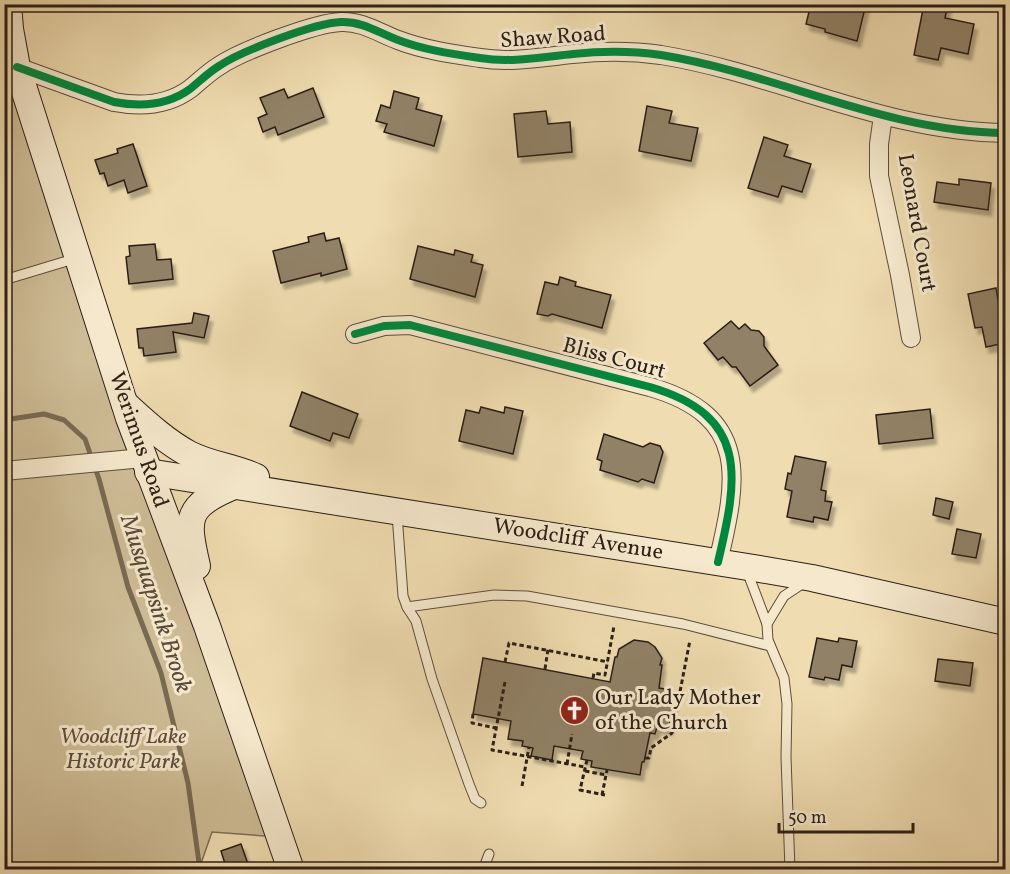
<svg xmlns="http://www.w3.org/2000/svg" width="1010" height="874" viewBox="0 0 1010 874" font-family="Vollkorn,serif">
  <defs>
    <filter id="shadow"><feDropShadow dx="3.5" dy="6" stdDeviation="1.5" flood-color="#0004"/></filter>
  </defs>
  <rect width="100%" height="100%" fill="#efdcb0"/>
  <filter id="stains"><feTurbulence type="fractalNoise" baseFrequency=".00333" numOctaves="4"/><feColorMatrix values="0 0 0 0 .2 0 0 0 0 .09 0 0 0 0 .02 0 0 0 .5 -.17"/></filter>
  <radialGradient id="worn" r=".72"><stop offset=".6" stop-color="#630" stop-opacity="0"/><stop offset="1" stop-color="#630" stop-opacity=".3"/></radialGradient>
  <polygon fill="#cebc96" stroke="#7d6e56" stroke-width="1.5" points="5,66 279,837 212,832 199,869 5,869"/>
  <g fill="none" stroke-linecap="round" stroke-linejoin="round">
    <polyline stroke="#796a53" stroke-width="5" points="4,420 44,414 64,420 85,439 99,479 128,587 161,673 188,783 200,870"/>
  </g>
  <g fill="#918166" stroke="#2c1f16" stroke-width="1.5" filter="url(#shadow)">
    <polygon points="811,4 866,4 857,41 825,32 825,29 806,24"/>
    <polygon points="924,4 948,4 945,18 974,24 968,54 941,48 938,60 914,55"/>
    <polygon points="313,88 324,117 278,135 275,127 263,132 258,118 267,114 260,98 284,89 288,98"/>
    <polygon points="394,91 419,98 416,109 442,116 434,146 384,132 387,124 376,121 381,105 390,108"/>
    <polygon points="647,106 672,111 669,123 698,128 691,161 639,151"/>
    <polygon points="546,111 548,124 570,122 572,152 518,157 514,114"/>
    <polygon points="764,137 788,145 784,156 811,164 802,192 782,186 778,197 748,188"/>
    <polygon points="133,144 147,186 128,193 124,180 108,186 104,173 100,174 95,160 118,153 117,149"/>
    <polygon points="959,179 991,183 988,210 934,202 937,182 959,185"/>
    <polygon points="324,233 326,241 339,238 347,269 321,276 321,273 281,283 273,251 309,242 308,237"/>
    <polygon points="155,244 157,260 171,259 173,279 129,284 126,257 130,256 129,246"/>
    <polygon points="418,246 454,255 455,250 473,255 471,262 483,265 475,297 410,279"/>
    <polygon points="560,277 576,282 575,286 611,295 602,328 552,314 548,316 537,314 545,282 558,285"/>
    <polygon points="996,288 1005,343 986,347 982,327 975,328 968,294"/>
    <polygon points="194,313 209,316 204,338 173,332 176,352 144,356 143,348 139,348 137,329 192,323"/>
    <polygon points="731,321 739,329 745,324 751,330 759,331 764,337 764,346 778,365 750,386 736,367 732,367 723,357 718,360 704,343"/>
    <polygon points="302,392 358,414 349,438 333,433 330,441 290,426"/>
    <polygon points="481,407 504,413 505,407 523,411 513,454 459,441 466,410 479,413"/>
    <polygon points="930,409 933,438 879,444 876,415"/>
    <polygon points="604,434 643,447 650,443 660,446 663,452 654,483 642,479 638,482 600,470 602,461 597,459"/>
    <polygon points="795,456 826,462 821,490 826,491 825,501 832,502 828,520 814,517 813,522 787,517 792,491 785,489 788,473 791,474"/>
    <polygon points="936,498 953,502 949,519 933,515"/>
    <polygon points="957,529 981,534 976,558 952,554"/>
    <polygon points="817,638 838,642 839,638 857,641 852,667 842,665 839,680 825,677 824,680 809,677"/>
    <polygon points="634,640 648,642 655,647 662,658 660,665 662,665 659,688 666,689 665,693 675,695 669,729 657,727 655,734 650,733 644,762 642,762 640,775 591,767 592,761 581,759 583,751 554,746 552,760 531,756 533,748 522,746 523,741 508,739 511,721 473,714 483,658 610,682 615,657 617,657 619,649"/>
    <polygon points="938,659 973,663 970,686 935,681"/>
    <polygon points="241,844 250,870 227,870 221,851"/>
  </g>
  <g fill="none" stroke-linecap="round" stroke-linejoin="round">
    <defs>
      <g id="lane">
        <polyline points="4,280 77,258"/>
        <polyline points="397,514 403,596 407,607 416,621 432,679 469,784 475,799 481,803"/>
        <polyline points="747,571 767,624 768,640 784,678 787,704 786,757 790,870"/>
        <polyline points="407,607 494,595 527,596 683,624 770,646"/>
        <polyline points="767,624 784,596 805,582"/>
        <polyline points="483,870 489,854"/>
      </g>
      <g id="street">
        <path d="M17,67l97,35c26,5 54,3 76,-13 10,-8 19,-17 29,-23 22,-15 96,-43 122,-44 21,-1 38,11 57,18 26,10 55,14 82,18 31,5 62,-1 93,-4 29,-3 59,-3 88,1 117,19 224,77 345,78"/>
        <polyline points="883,116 879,144 879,176 900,275 911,338"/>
        <path d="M355,334l29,-8 26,-1 240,62c100,29 88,91 68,175"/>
        <polyline points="4,471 143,458"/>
      </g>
      <g id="secondary">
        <polyline points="8,4 10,29 17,67 129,418 207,626 291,870"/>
        <path d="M125,404c20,18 40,37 64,50 21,11 46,13 67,23"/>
        <polyline points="148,472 754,568 812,578 1006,622"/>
        <path d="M197,566c-11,-48 -12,-60 37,-80"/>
      </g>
    </defs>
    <use href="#lane" stroke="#5d4e3c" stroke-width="11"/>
    <use href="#street" stroke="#5d4e3c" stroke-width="20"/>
    <use href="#secondary" stroke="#2c1f16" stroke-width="28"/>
    <g stroke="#2c1f16" stroke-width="3" stroke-dasharray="4.5 3" stroke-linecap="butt">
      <polyline points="505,662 509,643 608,662"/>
      <polyline points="545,669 548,649"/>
      <polyline points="593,678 594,673 605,675 614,626"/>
      <polyline points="505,682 492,750 585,767"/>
      <polyline points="473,714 472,723 496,728"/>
      <polyline points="645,758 649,758 651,748 672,733 690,640"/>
      <polyline points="587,760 580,790 605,795"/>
      <polyline points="567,764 572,734"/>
      <polyline points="585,771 606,775"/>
      <polyline points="522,786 529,747"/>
      <polyline points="602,795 607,770"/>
    </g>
    <use href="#lane" stroke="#f5e8cc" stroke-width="9"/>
    <use href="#street" stroke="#f5e8cc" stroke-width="18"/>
    <use href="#secondary" stroke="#f5e8cc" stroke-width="26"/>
    <defs>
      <g id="cycleway">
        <path d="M17,67l97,35c26,5 54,3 76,-13 10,-8 19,-17 29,-23 22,-15 96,-43 122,-44 21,-1 38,11 57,18 26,10 55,14 82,18 31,5 62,-1 93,-4 29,-3 59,-3 88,1 117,19 224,77 345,78"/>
        <path d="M355,334l29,-8 26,-1 240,62c100,29 88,91 68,175"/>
      </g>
    </defs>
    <use href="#cycleway" stroke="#f5e8cc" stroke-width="11"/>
    <use href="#cycleway" stroke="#00873e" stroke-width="8"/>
  </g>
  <defs>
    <symbol id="church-disc" viewBox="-11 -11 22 22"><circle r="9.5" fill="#8f2418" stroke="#f5e8cc"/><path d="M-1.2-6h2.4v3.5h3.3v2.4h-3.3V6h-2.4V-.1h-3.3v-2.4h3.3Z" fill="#fff"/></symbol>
  </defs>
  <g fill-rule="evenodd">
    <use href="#church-disc" x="558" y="694" width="33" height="33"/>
  </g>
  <g text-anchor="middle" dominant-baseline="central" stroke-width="6" stroke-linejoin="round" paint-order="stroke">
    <g font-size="22" fill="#2c1f16" stroke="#f5e8cc">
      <text transform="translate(553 38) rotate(-4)">Shaw Road</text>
      <text transform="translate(916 223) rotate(80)">Leonard Court</text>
      <text transform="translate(614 359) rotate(15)">Bliss Court</text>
      <text transform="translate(138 440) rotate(71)">Werimus Road</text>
      <text transform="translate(578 540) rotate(9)">Woodcliff Avenue</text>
    </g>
    <g font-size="22" fill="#2c1f16" stroke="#f5e8cc" text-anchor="start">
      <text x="595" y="698">Our Lady Mother<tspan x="595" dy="25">of the Church</tspan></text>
    </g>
    <g font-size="22" font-style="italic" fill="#5d4e3c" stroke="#f5e8cc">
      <text x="123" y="737">Woodcliff Lake<tspan x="123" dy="25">Historic Park</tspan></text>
    </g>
    <g font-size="24" font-style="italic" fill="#594b3a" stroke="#f5e8cc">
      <text transform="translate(155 604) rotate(72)">Musquapsink Brook</text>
    </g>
  </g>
  <rect width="1010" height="874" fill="none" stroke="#efdcb0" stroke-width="24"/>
  <rect x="6" y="6" width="998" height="862" fill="none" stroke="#2c1f16" stroke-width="3"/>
  <rect x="12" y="12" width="986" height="850" fill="none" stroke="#2c1f16" stroke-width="1.5"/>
  <path d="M779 823v9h134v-9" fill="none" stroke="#2c1f16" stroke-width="3"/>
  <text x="788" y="823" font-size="18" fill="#2c1f16" stroke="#f5e8cc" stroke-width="4.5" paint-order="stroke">50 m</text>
  <rect width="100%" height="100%" filter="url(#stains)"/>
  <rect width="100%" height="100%" fill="url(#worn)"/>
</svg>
